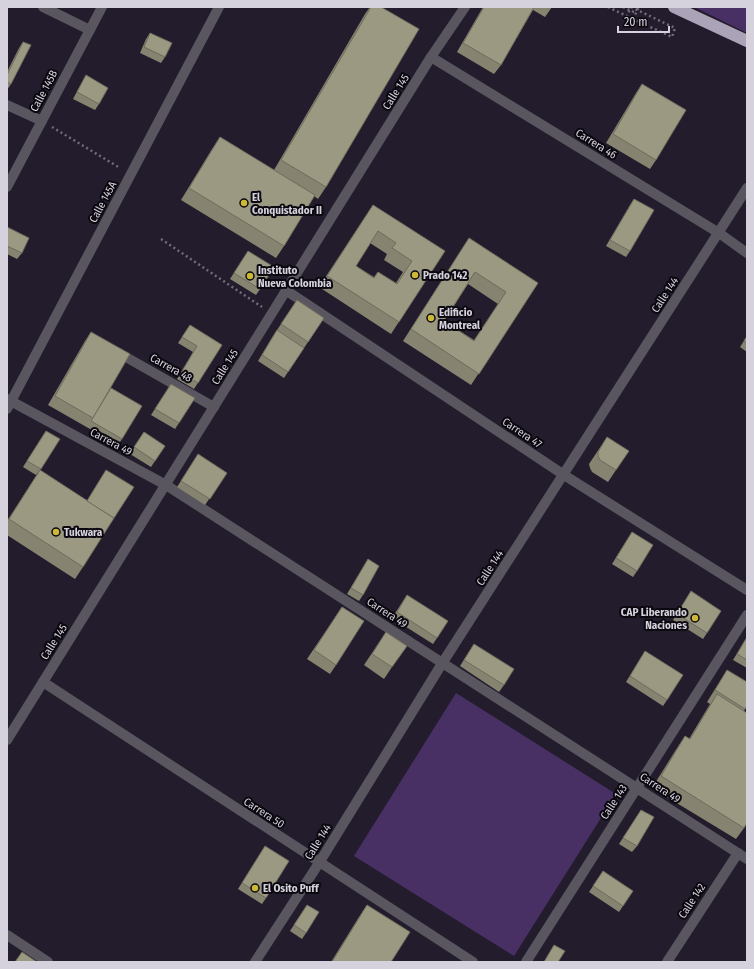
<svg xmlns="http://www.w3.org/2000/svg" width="754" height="969" viewBox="0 0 754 969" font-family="'Fira Sans Condensed',sans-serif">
  <rect width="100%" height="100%" fill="#231c2c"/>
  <g fill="#483065">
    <polygon points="694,7 747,7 747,33"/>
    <polygon points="456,693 616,794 514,956 354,856"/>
  </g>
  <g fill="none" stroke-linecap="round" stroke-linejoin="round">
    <g stroke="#726d7a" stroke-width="2.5" stroke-dasharray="2 3" stroke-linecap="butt">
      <polyline points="623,7 636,13"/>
      <polyline points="633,19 639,7"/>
      <polyline points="52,127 120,168"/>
      <polyline points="161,239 262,307"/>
    </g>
    <g stroke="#5a565f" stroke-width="10">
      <polyline points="43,7 90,30"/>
      <polyline points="431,57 719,233 747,253"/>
      <polyline points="7,105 42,121"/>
      <polyline points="7,187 102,7"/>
      <polyline points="287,291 564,475 747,590"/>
      <polyline points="117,352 214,407"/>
      <polyline points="7,399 166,485 747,859"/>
      <polyline points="7,409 219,7"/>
      <polyline points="43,682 473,962"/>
      <polyline points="7,740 431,57 465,7"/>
      <polyline points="7,935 48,962"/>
      <polyline points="255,962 319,863 443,662 747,188"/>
      <polyline points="526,962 747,615"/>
      <polyline points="667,962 738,853"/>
    </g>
    <polyline stroke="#aba3b8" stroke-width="12" points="674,7 747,41"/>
    <g stroke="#726d7a" stroke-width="2.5" stroke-dasharray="2 3" stroke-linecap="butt">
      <polyline points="608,7 627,16 631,7"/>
      <polyline points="631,7 675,28 672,37 633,19"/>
    </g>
  </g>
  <g fill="#868470" fill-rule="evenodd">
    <polygon points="370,7 381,7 326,187 318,199 314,196 284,246 276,258 181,200 212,149 220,137 274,170 365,14"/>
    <polygon points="483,7 552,7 545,17 533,10 501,65 494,74 457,52"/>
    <polygon points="150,33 165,57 161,63 140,53 146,39"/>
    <polygon points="23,42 11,84 7,90 7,72 19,48"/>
    <polygon points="86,75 99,104 95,110 73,99 82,82"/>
    <polygon points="642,84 656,160 650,169 606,143 636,93"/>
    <polygon points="634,199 630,251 626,257 606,246 630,205"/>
    <path d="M373,205l72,46 -54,83 -72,-47zM370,243l17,11 -3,6 19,12 -7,11 -18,-11 -4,5 -18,-11z"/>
    <polygon points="7,227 22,253 17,259 7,254"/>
    <path d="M469,238l69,45 -67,102 -68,-44zM468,284l30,20 -24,36 -30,-19z"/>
    <polygon points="244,257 260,289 256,295 230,279"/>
    <polygon points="297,300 324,318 284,378 258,361 273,336"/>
    <polygon points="190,325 222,345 194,389 177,379 193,352 178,343"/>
    <polygon points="91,332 111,388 122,439 118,445 48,405 85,341"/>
    <polygon points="747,336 747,352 740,347"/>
    <polygon points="171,384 179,423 175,429 151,415"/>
    <polygon points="46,431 41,469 36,475 23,467"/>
    <polygon points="144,432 165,446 151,467 130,454"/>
    <polygon points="607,437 616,470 608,482 592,472 590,468 589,464"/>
    <polygon points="198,454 227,473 205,505 177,487"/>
    <polygon points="40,470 87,501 106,470 83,567 75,579 7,535 7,521"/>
    <polygon points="632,532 637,571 633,577 612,564"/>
    <polygon points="368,559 363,595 359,601 347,594"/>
    <polygon points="691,591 707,633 703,639 673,620"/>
    <polygon points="407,595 437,638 433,644 392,618"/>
    <polygon points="342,607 336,665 330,674 307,659"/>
    <polygon points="386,632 392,667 384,679 364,665"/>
    <polygon points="747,637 747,668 733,660"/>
    <polygon points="474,644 504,685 499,692 460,666"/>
    <polygon points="645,651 667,700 663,706 626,682"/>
    <polygon points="727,670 747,706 744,711 744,828 736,839 652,788 677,748 685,736 689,739 710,704 707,702"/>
    <polygon points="641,810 637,846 632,852 619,844"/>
    <polygon points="265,846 266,898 262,904 238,889"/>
    <polygon points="603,871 623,906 619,912 589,892"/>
    <polygon points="307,905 306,933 302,939 290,931"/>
    <polygon points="367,905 391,962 331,962 359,917"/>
  </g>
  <g fill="#9c9982" stroke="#6d6b5b" fill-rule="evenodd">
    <polygon points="371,7 381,7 419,29 326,187 281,160"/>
    <polygon points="484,7 534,7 501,65 463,43"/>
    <polygon points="150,33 172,43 165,57 144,47"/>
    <polygon points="23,42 31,45 11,84 7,82 7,75"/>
    <polygon points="86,75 108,88 99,104 77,92"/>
    <polygon points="642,84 686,110 656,160 613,134"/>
    <polygon points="220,137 315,195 284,246 189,188"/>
    <polygon points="634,199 654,210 630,251 610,240"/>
    <path d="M373,205l72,46 -46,71 -72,-46zM378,231l18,12 -4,5 20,13 -15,23 -19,-12 -4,6 -18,-12z"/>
    <polygon points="7,227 29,238 22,253 7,246"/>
    <path d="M469,238l69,45 -59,91 -68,-45zM475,272l31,20 -32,49 -30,-20z"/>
    <polygon points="248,251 274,267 260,289 234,273"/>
    <polygon points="297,300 324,318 308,342 281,324"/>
    <polygon points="190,325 222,345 198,383 181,373 197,346 182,337"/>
    <polygon points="277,330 304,348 288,372 262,355"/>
    <polygon points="91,332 130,354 93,418 55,396"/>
    <polygon points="747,336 747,343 744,341"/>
    <polygon points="171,384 195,398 179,423 155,409"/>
    <polygon points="111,388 142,406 122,439 91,421"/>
    <polygon points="46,431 60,439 41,469 27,461"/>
    <polygon points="144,432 165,446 155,461 134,447"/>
    <polygon points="607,437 629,451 616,470 600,460 598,456 598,452"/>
    <polygon points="198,454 227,473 210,499 181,481"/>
    <polygon points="40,470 114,518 83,567 9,519"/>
    <polygon points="106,470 134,487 114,518 87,501"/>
    <polygon points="632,532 653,545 637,571 616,558"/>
    <polygon points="368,559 379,566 363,595 351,588"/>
    <polygon points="691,591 721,611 707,633 677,614"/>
    <polygon points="407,595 448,621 437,638 397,612"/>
    <polygon points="342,607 364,621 336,665 314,650"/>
    <polygon points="386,632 407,646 392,667 372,654"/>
    <polygon points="747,637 747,660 737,654"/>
    <polygon points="474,644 514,669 504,685 464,660"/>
    <polygon points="645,651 683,675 667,700 630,676"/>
    <polygon points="727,670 747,682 747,706 745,709 715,690"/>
    <polygon points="717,694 747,713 747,823 744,828 661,776 685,736 690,739"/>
    <polygon points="641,810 654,817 637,846 623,838"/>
    <polygon points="265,846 289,861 266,898 242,883"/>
    <polygon points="603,871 633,891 623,906 593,886"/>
    <polygon points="307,905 319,912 306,933 294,925"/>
    <polygon points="367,905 410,932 391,962 332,962"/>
    <polygon points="554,945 565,951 558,962 544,962"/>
    <polygon points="22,952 37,962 15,962"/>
  </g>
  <g fill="#ccb938" stroke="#0b080f" stroke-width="1.5">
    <circle cx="244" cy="203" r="4"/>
    <circle cx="415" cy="275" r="4"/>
    <circle cx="250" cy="276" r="4"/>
    <circle cx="431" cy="318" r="4"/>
    <circle cx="56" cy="532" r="4"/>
    <circle cx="695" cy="618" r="4"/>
    <circle cx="255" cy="888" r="4"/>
  </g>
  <g text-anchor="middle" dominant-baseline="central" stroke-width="4" stroke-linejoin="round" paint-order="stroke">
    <g font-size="11" fill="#d6d2dd" stroke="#0b080f">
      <text transform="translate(44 91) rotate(-62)">Calle 145B</text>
      <text transform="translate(396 92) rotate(-58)">Calle 145</text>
      <text transform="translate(596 144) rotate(32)">Carrera 46</text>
      <text transform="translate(103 202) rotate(-62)">Calle 145A</text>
      <text transform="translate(665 295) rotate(-57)">Calle 144</text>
      <text transform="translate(225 367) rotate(-58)">Calle 145</text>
      <text transform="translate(171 368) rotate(29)">Carrera 48</text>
      <text transform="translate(522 433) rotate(34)">Carrera 47</text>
      <text transform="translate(111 442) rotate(28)">Carrera 49</text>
      <text transform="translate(490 568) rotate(-57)">Calle 144</text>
      <text transform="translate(387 613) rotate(33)">Carrera 49</text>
      <text transform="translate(54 642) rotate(-58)">Calle 145</text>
      <text transform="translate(660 788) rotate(33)">Carrera 49</text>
      <text transform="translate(614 802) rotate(-57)">Calle 143</text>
      <text transform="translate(264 813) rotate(33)">Carrera 50</text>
      <text transform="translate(318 842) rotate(-58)">Calle 144</text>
      <text transform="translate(692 901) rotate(-57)">Calle 142</text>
    </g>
    <g font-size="11" font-weight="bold" fill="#d6d2dd" stroke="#0b080f" text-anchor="start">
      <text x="252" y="197">El<tspan x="252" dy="13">Conquistador II</tspan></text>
      <text x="258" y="270">Instituto<tspan x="258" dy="13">Nueva Colombia</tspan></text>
      <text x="423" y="275">Prado 142</text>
      <text x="439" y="312">Edificio<tspan x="439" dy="13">Montreal</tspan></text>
      <text x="64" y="532">Tukwara</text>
      <text x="687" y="612" text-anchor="end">CAP Liberando<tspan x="687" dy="13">Naciones</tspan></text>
      <text x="263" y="888">El Osito Puff</text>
    </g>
  </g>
  <rect width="754" height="969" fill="none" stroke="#d6d2dd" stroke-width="16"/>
  <path d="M618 26v6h51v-6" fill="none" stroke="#d6d2dd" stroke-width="2"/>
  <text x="624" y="26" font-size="12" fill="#d6d2dd" stroke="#0b080f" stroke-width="3" paint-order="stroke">20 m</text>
</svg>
